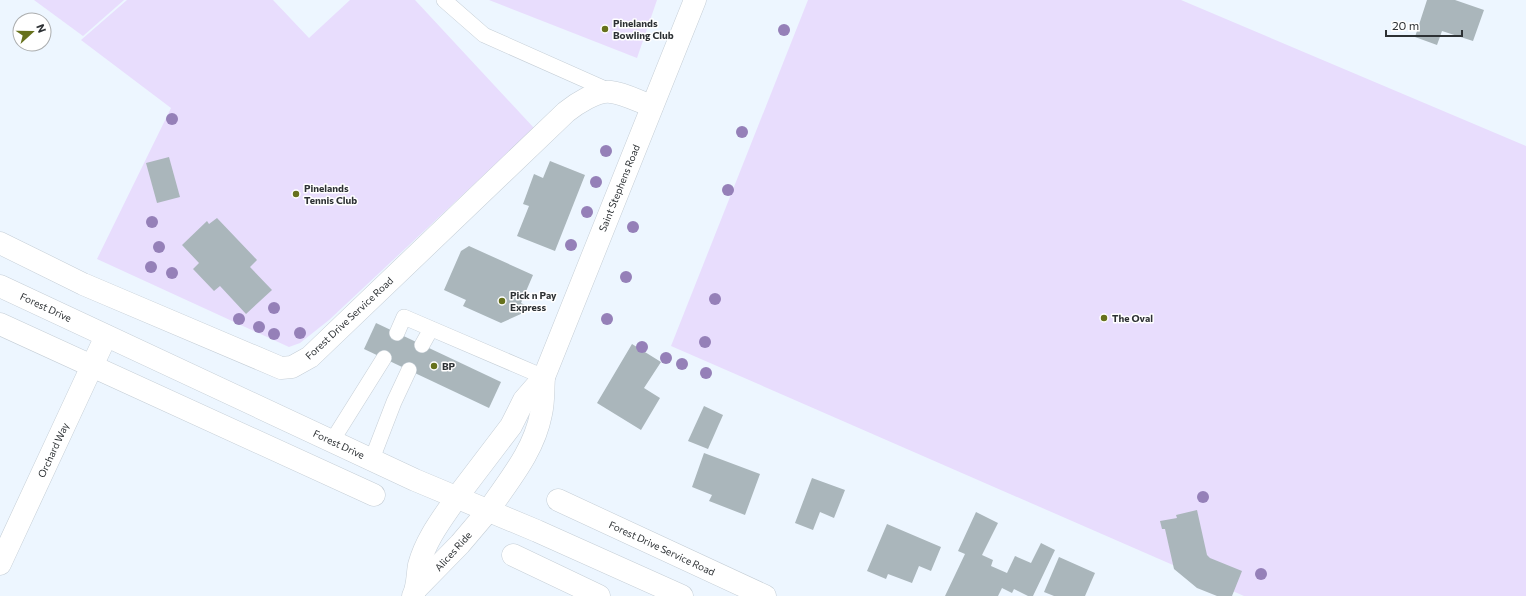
<svg xmlns="http://www.w3.org/2000/svg" width="1526" height="596" viewBox="0 0 1526 596" font-family="Commissioner,sans-serif">
  <rect width="100%" height="100%" fill="#edf6ff"/>
  <g fill="#e8ddfd">
    <polygon points="34,0 124,0 83,36"/>
    <polygon points="127,0 273,0 309,38 350,0 415,0 534,128 329,320 300,343 289,347 97,259 171,108 81,40"/>
    <polygon points="489,0 657,0 637,58"/>
    <polygon points="808,0 1181,0 1526,146 1526,596 1244,596 671,346"/>
  </g>
  <g fill="#aab6bb">
    <polygon points="1427,0 1455,0 1484,10 1473,41 1442,31 1437,45 1415,37"/>
    <polygon points="169,157 180,197 157,203 146,163"/>
    <polygon points="550,161 585,175 555,251 517,236 529,206 523,204 534,174 543,178"/>
    <polygon points="217,218 257,260 250,267 272,290 246,314 220,286 214,291 193,269 199,263 182,245 207,221 209,224"/>
    <polygon points="469,246 533,275 521,303 527,306 523,313 501,323 463,306 466,300 444,290 461,251"/>
    <polygon points="376,323 501,382 489,408 364,349"/>
    <polygon points="632,344 661,362 644,388 660,398 641,430 597,403"/>
    <polygon points="704,406 723,415 708,449 688,441"/>
    <polygon points="704,453 760,474 745,515 709,501 712,495 692,487"/>
    <polygon points="812,478 845,490 834,518 820,512 813,530 795,523"/>
    <polygon points="1197,510 1207,555 1210,558 1242,571 1232,596 1217,596 1197,588 1174,569 1165,529 1162,529 1160,521 1177,518 1176,515"/>
    <polygon points="976,512 998,523 982,555 993,560 991,566 1007,573 1015,556 1031,563 1041,543 1055,550 1033,596 1028,596 1014,589 1012,593 1002,588 998,596 945,596 965,554 958,551"/>
    <polygon points="887,524 941,547 931,571 919,566 912,583 888,574 886,579 867,571"/>
    <polygon points="1059,557 1095,573 1085,596 1054,596 1044,592"/>
  </g>
  <g fill="none" stroke-linecap="round" stroke-linejoin="round">
    <defs>
      <g id="lane">
        <polyline points="444,0 484,35 610,91"/>
        <polyline points="397,333 404,317 544,377"/>
        <polyline points="422,345 431,329"/>
        <polyline points="332,441 384,358"/>
        <polyline points="372,459 394,402 409,370"/>
      </g>
      <g id="street">
        <path d="M0,243l83,41 198,84 11,-1 18,-10 256,-245c10,-8 31,-22 45,-20 12,1 29,10 41,14"/>
        <polyline points="0,324 374,495"/>
        <polyline points="558,500 765,596"/>
        <polyline points="513,555 599,596"/>
        <polyline points="0,564 106,336"/>
        <polyline points="416,589 460,544 488,511"/>
        <path d="M413,596c5,-10 4,-20 6,-31 7,-26 23,-46 38,-68"/>
      </g>
      <g id="secondary">
        <polyline points="0,286 415,480 537,531 682,596"/>
        <polyline points="457,497 511,426 524,400 544,377 695,0"/>
        <path d="M488,511c21,-31 46,-60 53,-97 3,-12 2,-25 3,-37"/>
      </g>
    </defs>
    <use href="#lane" stroke="#c5ced6" stroke-width="16"/>
    <use href="#street" stroke="#c5ced6" stroke-width="23"/>
    <use href="#secondary" stroke="#c5ced6" stroke-width="23"/>
    <use href="#lane" stroke="#fff" stroke-width="15"/>
    <use href="#street" stroke="#fff" stroke-width="22"/>
    <use href="#secondary" stroke="#fff" stroke-width="22"/>
  </g>
  <g fill="#9580b8">
    <circle cx="784" cy="30" r="6"/>
    <circle cx="172" cy="119" r="6"/>
    <circle cx="742" cy="132" r="6"/>
    <circle cx="606" cy="151" r="6"/>
    <circle cx="596" cy="182" r="6"/>
    <circle cx="728" cy="190" r="6"/>
    <circle cx="587" cy="212" r="6"/>
    <circle cx="152" cy="222" r="6"/>
    <circle cx="633" cy="227" r="6"/>
    <circle cx="571" cy="245" r="6"/>
    <circle cx="159" cy="247" r="6"/>
    <circle cx="151" cy="267" r="6"/>
    <circle cx="172" cy="273" r="6"/>
    <circle cx="626" cy="277" r="6"/>
    <circle cx="715" cy="299" r="6"/>
    <circle cx="274" cy="308" r="6"/>
    <circle cx="239" cy="319" r="6"/>
    <circle cx="607" cy="319" r="6"/>
    <circle cx="259" cy="327" r="6"/>
    <circle cx="300" cy="333" r="6"/>
    <circle cx="274" cy="334" r="6"/>
    <circle cx="705" cy="342" r="6"/>
    <circle cx="642" cy="347" r="6"/>
    <circle cx="666" cy="358" r="6"/>
    <circle cx="682" cy="364" r="6"/>
    <circle cx="706" cy="373" r="6"/>
    <circle cx="1203" cy="497" r="6"/>
    <circle cx="1261" cy="574" r="6"/>
  </g>
  <g fill="#66711c" stroke="#fff" stroke-width="1.5">
    <circle cx="605" cy="29" r="4"/>
    <circle cx="296" cy="194" r="4"/>
    <circle cx="502" cy="301" r="4"/>
    <circle cx="1104" cy="318" r="4"/>
    <circle cx="434" cy="366" r="4"/>
  </g>
  <g text-anchor="middle" dominant-baseline="central" stroke-width="3" stroke-linejoin="round" paint-order="stroke">
    <g font-size="10" font-weight="bold" fill="#2d3134" stroke="#fff" text-anchor="start">
      <text x="613" y="23">Pinelands<tspan x="613" dy="12">Bowling Club</tspan></text>
      <text x="304" y="188">Pinelands<tspan x="304" dy="12">Tennis Club</tspan></text>
      <text x="510" y="295">Pick n Pay<tspan x="510" dy="12">Express</tspan></text>
      <text x="1112" y="318">The Oval</text>
      <text x="442" y="366">BP</text>
    </g>
    <g font-size="10" fill="#2d3134" stroke="#fff">
      <text transform="translate(619 188) rotate(-68)">Saint Stephens Road</text>
      <text transform="translate(46 307) rotate(25)">Forest Drive</text>
      <text transform="translate(349 318) rotate(-43)">Forest Drive Service Road</text>
      <text transform="translate(339 444) rotate(25)">Forest Drive</text>
      <text transform="translate(53 450) rotate(-65)">Orchard Way</text>
      <text transform="translate(662 548) rotate(25)">Forest Drive Service Road</text>
      <text transform="translate(453 551) rotate(-48)">Alices Ride</text>
    </g>
  </g>
  <g transform="translate(32 32) rotate(69)"><circle r="19" fill="#ffffff" stroke="#abadae"/>
  <path d="M0-3L7 15L0 10L-7 15Z" fill="#66711c"/>
  <text y="-6" font-size="11" font-weight="bold" text-anchor="middle" fill="#2d3134">N</text>
  </g>
  <path d="M1386 30v6h76v-6" fill="none" stroke="#2d3134" stroke-width="2"/>
  <text x="1392" y="30" font-size="12" fill="#2d3134" stroke="#ffffff" stroke-width="3" paint-order="stroke">20 m</text>
</svg>
